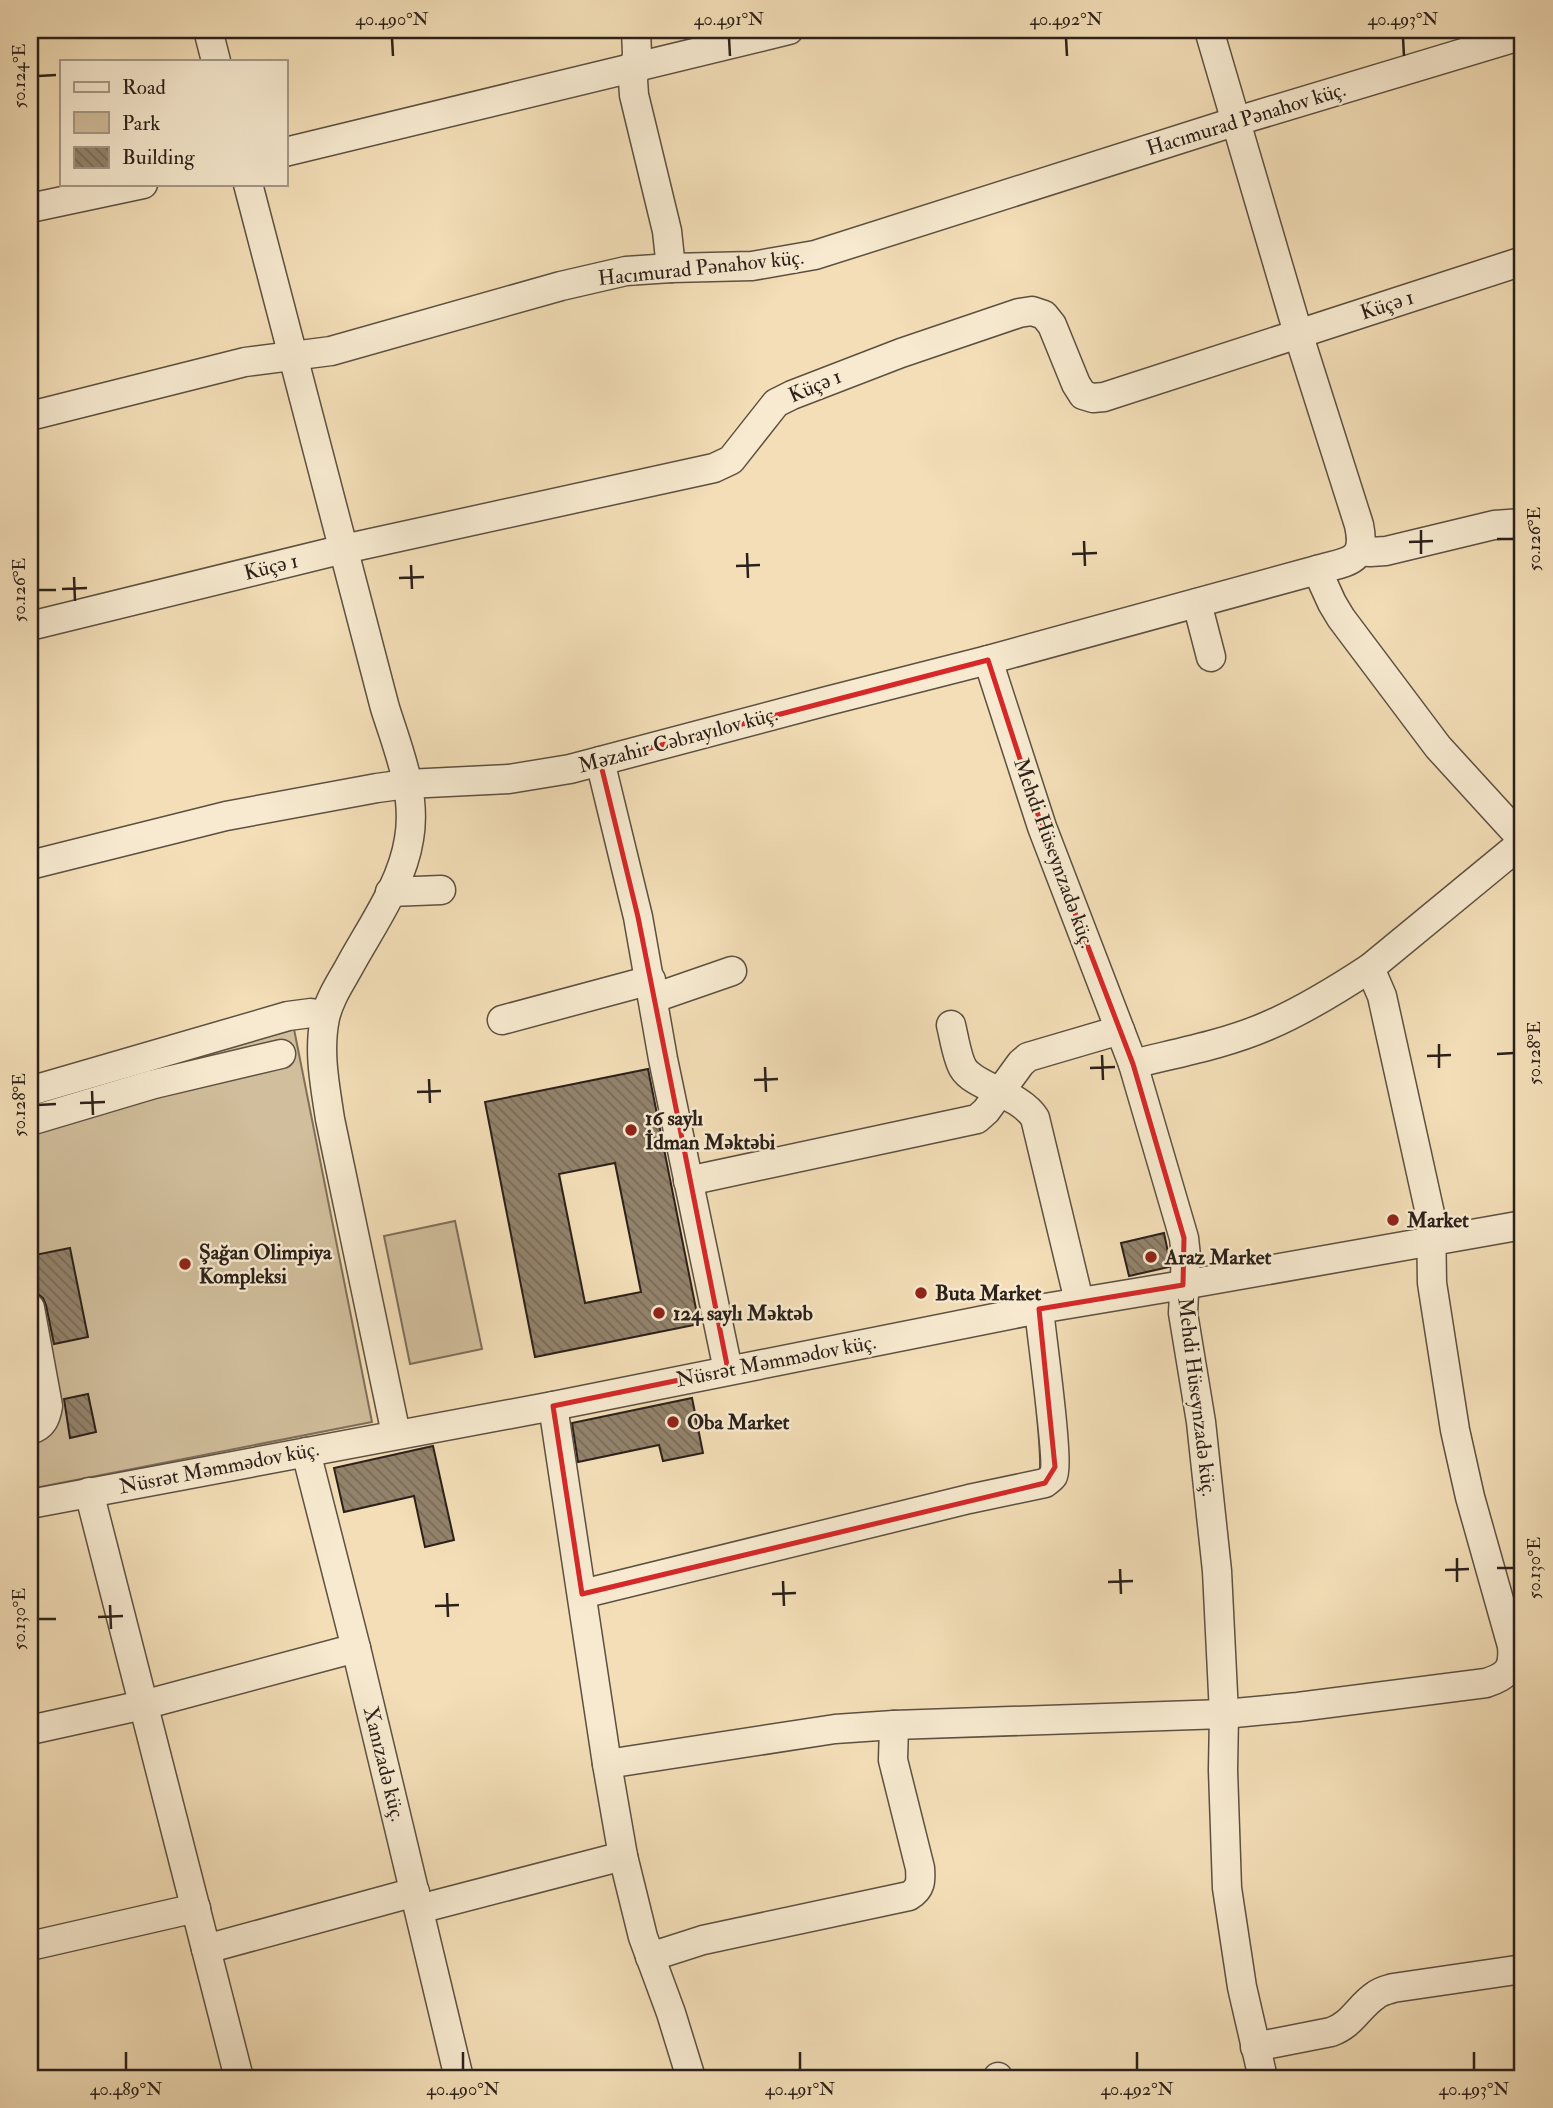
<svg xmlns="http://www.w3.org/2000/svg" width="1553" height="2108" viewBox="0 0 1553 2108" font-family="'IM FELL Double Pica',serif">
  <defs>
    <pattern id="building-back-hatch" width="6" height="6" patternUnits="userSpaceOnUse" patternTransform="scale(1.75)"><rect width="6" height="6" fill="#93836c"/><path d="M-1 5l2 2M0 0l6 6M5-1l2 2" fill="none" stroke="#786b58"/></pattern>
  </defs>
  <rect width="100%" height="100%" fill="#f3deb7"/>
  <filter id="stains"><feTurbulence type="fractalNoise" baseFrequency=".00286" numOctaves="4"/><feColorMatrix values="0 0 0 0 .2 0 0 0 0 .09 0 0 0 0 .02 0 0 0 .5 -.17"/></filter>
  <radialGradient id="worn" r=".72"><stop offset=".6" stop-color="#630" stop-opacity="0"/><stop offset="1" stop-color="#630" stop-opacity=".3"/></radialGradient>
  <g fill="#d1be9c" stroke="#7e6f5b" stroke-width="2">
    <polygon points="294,1029 372,1422 30,1489 30,1107"/>
    <polygon points="455,1221 482,1349 410,1364 384,1236"/>
  </g>
  <g fill="url(#building-back-hatch)" stroke="#2b201a" stroke-width="2" fill-rule="evenodd">
    <path d="M648,1069l51,255 -164,33 -50,-255zM615,1163l26,129 -56,11 -26,-129z"/>
    <polygon points="1164,1233 1169,1257 1169,1267 1129,1276 1121,1243"/>
    <polygon points="70,1248 88,1337 54,1344 46,1305 43,1298 37,1293 30,1256"/>
    <polygon points="88,1394 96,1432 70,1438 64,1399"/>
    <polygon points="692,1398 703,1453 663,1461 659,1445 578,1462 572,1423"/>
    <polygon points="433,1446 454,1540 425,1547 414,1496 344,1512 334,1468"/>
  </g>
  <g fill="none" stroke-linecap="round" stroke-linejoin="round">
    <defs>
      <g id="minor">
        <polyline points="208,30 216,61"/>
        <polyline points="636,30 637,54 633,80 634,95 667,231 671,268"/>
        <polyline points="285,152 789,30"/>
        <path d="M248,184l137,524c13,41 32,86 24,131 -7,46 -39,89 -61,130 -9,16 -19,31 -23,49 -7,34 0,67 5,101l66,315"/>
        <polyline points="30,208 143,184"/>
        <polyline points="30,416 245,362 331,351 561,286 626,271 671,268 752,266 815,255 1237,121 1523,35"/>
        <polyline points="1360,551 1370,552 1386,551 1494,525 1523,523"/>
        <polyline points="1317,570 1332,603 1341,618 1438,747 1523,840"/>
        <polyline points="1197,603 1211,657"/>
        <polyline points="30,626 344,549 714,468 731,460 776,403 792,395 901,353 1019,313 1032,311 1044,315 1052,325 1076,384 1083,395 1093,398 1104,397 1523,261"/>
        <polyline points="988,660 1042,827 1133,1064 1184,1238 1186,1256 1183,1313 1201,1422 1217,1571 1224,1714 1223,1770 1227,1888 1242,1987 1263,2078"/>
        <polyline points="600,761 638,917 663,1059 728,1370"/>
        <path d="M30,865l196,-49 151,-28 30,-4 102,-5 61,-10 257,-68 161,-41 329,-90c31,-9 50,-7 42,-45l-61,-192 -89,-303"/>
        <polyline points="390,892 441,890"/>
        <polyline points="654,998 732,971"/>
        <polyline points="502,1020 651,980"/>
        <path d="M951,1025c3,12 6,33 12,43 11,19 56,25 72,50l44,183"/>
        <path d="M1133,1064c44,-11 93,-20 134,-38 36,-15 71,-37 103,-58l153,-126"/>
        <polyline points="30,1091 288,1016 311,1013 325,1015"/>
        <polyline points="30,1121 154,1084 281,1054"/>
        <polyline points="688,1181 977,1119 986,1111 1021,1063 1028,1057 1120,1030"/>
        <path d="M30,1308l18,98c-2,12 -5,20 -18,24"/>
        <polyline points="553,1406 607,1764 623,1856 643,1937 671,2013 691,2078"/>
        <polyline points="306,1452 356,1648 459,2078"/>
        <polyline points="89,1492 239,2078"/>
        <polyline points="30,1504 553,1406 1039,1309 1183,1285 1523,1225"/>
        <path d="M582,1594l387,-95 76,-16c1,-1 7,-5 8,-7 7,-12 -12,-144 -14,-167"/>
        <polyline points="30,1730 143,1705 356,1648"/>
        <path d="M607,1764l228,-35 59,-4 330,-11 74,-7 188,-24c21,-7 28,-13 26,-37l-42,-149 -15,-67 -23,-147 -1,-65 -49,-222 -12,-28"/>
        <polyline points="419,1909 623,1856"/>
        <polyline points="30,1946 196,1908"/>
        <polyline points="206,1949 415,1892"/>
        <path d="M650,1957l53,-17 206,-44c12,-7 12,-15 11,-28l-27,-108 1,-35"/>
        <path d="M1255,2047l76,-15c22,-8 27,-25 45,-37 5,-4 11,-5 17,-7l130,-19"/>
        <polyline points="998,2077 998,2078"/>
      </g>
    </defs>
    <use href="#minor" stroke="#5d5041" stroke-width="31"/>
    <use href="#minor" stroke="#f7ead0" stroke-width="28"/>
  </g>
  <path fill="none" stroke="#d62828" stroke-width="5" stroke-linejoin="round" d="M988,660l54,167 91,237 51,174 -1,47 -144,24 16,158 -10,16 -463,111 -29,-188 175,-36 -90,-453 -38,-156z"/>
  <path fill="none" stroke="#2b201a" stroke-width="2.5" d="M392,38l1,18M729,38l1,18M1066,38l1,18M1403,38l1,18M38,76l18,-1M1421,530v24M1497,539h17M1084,541l1,25M1409,542l24,-1M747,553l1,25M1072,554l25,-1M411,565l1,24M736,566l24,-1M74,577l1,24M399,578l25,-1M62,589l25,-1M38,590h18M1439,1044v24M1497,1054l17,-1M1102,1055l1,25M1427,1056l24,-1M765,1067l1,25M1090,1068l25,-1M429,1079l1,24M754,1080l24,-1M92,1091l1,24M417,1092l24,-1M80,1103l25,-1M38,1105l18,-1M1457,1558v24M1497,1568h17M1120,1569l1,25M1445,1570l24,-1M783,1581l1,25M1108,1582l25,-1M447,1593l1,24M772,1594l24,-1M110,1605l1,24M435,1606l24,-1M98,1617l25,-1M38,1619h18M126,2052v18M463,2052v18M800,2052v18M1137,2052v18M1474,2052v18"/>
  <g fill="#8f2418" stroke="#f7ead0" stroke-width="2.5">
    <circle cx="631" cy="1130" r="7"/>
    <circle cx="1393" cy="1220" r="7"/>
    <circle cx="1151" cy="1257" r="7"/>
    <circle cx="185" cy="1264" r="7"/>
    <circle cx="921" cy="1293" r="7"/>
    <circle cx="659" cy="1313" r="7"/>
    <circle cx="673" cy="1422" r="7"/>
  </g>
  <g text-anchor="middle" dominant-baseline="central" stroke-width="5" stroke-linejoin="round" paint-order="stroke">
    <g font-size="21" fill="#2b201a" stroke="#f7ead0">
      <text transform="translate(1246 119) rotate(-17)">Hacımurad Pənahov küç.</text>
      <text transform="translate(701 268) rotate(-6)">Hacımurad Pənahov küç.</text>
      <text transform="translate(1387 305) rotate(-18)">Küçə 1</text>
      <text transform="translate(815 386) rotate(-23)">Küçə 1</text>
      <text transform="translate(271 567) rotate(-14)">Küçə 1</text>
      <text transform="translate(678 740) rotate(-15)">Məzahir Cəbrayılov küç.</text>
      <text transform="translate(1054 853) rotate(70)">Mehdi Hüseynzadə küç.</text>
      <text transform="translate(776 1361) rotate(-11)">Nüsrət Məmmədov küç.</text>
      <text transform="translate(1197 1397) rotate(83)">Mehdi Hüseynzadə küç.</text>
      <text transform="translate(219 1468) rotate(-11)">Nüsrət Məmmədov küç.</text>
      <text transform="translate(384 1764) rotate(76)">Xanızadə küç.</text>
    </g>
    <g font-size="21" font-weight="bold" fill="#2b201a" stroke="#f7ead0" text-anchor="start">
      <text x="645" y="1118">16 saylı<tspan x="645" dy="24">İdman Məktəbi</tspan></text>
      <text x="1407" y="1220">Market</text>
      <text x="199" y="1252">Şağan Olimpiya<tspan x="199" dy="24">Kompleksi</tspan></text>
      <text x="1165" y="1257">Araz Market</text>
      <text x="935" y="1293">Buta Market</text>
      <text x="673" y="1313">124 saylı Məktəb</text>
      <text x="687" y="1422">Oba Market</text>
    </g>
  </g>
  <rect width="1553" height="2108" fill="none" stroke="#f3deb7" stroke-width="77"/>
  <rect x="60" y="60" width="228" height="126" fill="#f7ead0" stroke="#a59987" stroke-width="2"/>
  <rect x="74" y="82" width="35" height="10" fill="#f7ead0" stroke="#a59987" stroke-width="2"/>
  <text x="122" y="94" font-size="21" fill="#2b201a">Road</text>
  <rect x="74" y="112" width="35" height="21" fill="#d1be9c" stroke="#a59987" stroke-width="2"/>
  <text x="122" y="130" font-size="21" fill="#2b201a">Park</text>
  <rect x="74" y="147" width="35" height="21" fill="url(#building-back-hatch)" stroke="#a59987" stroke-width="2"/>
  <text x="122" y="164" font-size="21" fill="#2b201a">Building</text>
  <rect x="38" y="38" width="1476" height="2032" fill="none" stroke="#2b201a" stroke-width="2.5"/>
  <g font-size="18" text-anchor="middle" fill="#2b201a">
    <text x="392" y="25">40.490°N</text>
    <text x="729" y="25">40.491°N</text>
    <text x="1066" y="25">40.492°N</text>
    <text x="1403" y="25">40.493°N</text>
    <text transform="translate(19 76) rotate(-90)" y="6">50.124°E</text>
    <text transform="translate(1534 539) rotate(-90)" y="6">50.126°E</text>
    <text transform="translate(19 590) rotate(-90)" y="6">50.126°E</text>
    <text transform="translate(1534 1053) rotate(-90)" y="6">50.128°E</text>
    <text transform="translate(19 1105) rotate(-90)" y="6">50.128°E</text>
    <text transform="translate(1534 1568) rotate(-90)" y="6">50.130°E</text>
    <text transform="translate(19 1619) rotate(-90)" y="6">50.130°E</text>
    <text x="126" y="2095">40.489°N</text>
    <text x="463" y="2095">40.490°N</text>
    <text x="800" y="2095">40.491°N</text>
    <text x="1137" y="2095">40.492°N</text>
    <text x="1474" y="2095">40.493°N</text>
  </g>
  <rect width="100%" height="100%" filter="url(#stains)"/>
  <rect width="100%" height="100%" fill="url(#worn)"/>
</svg>
